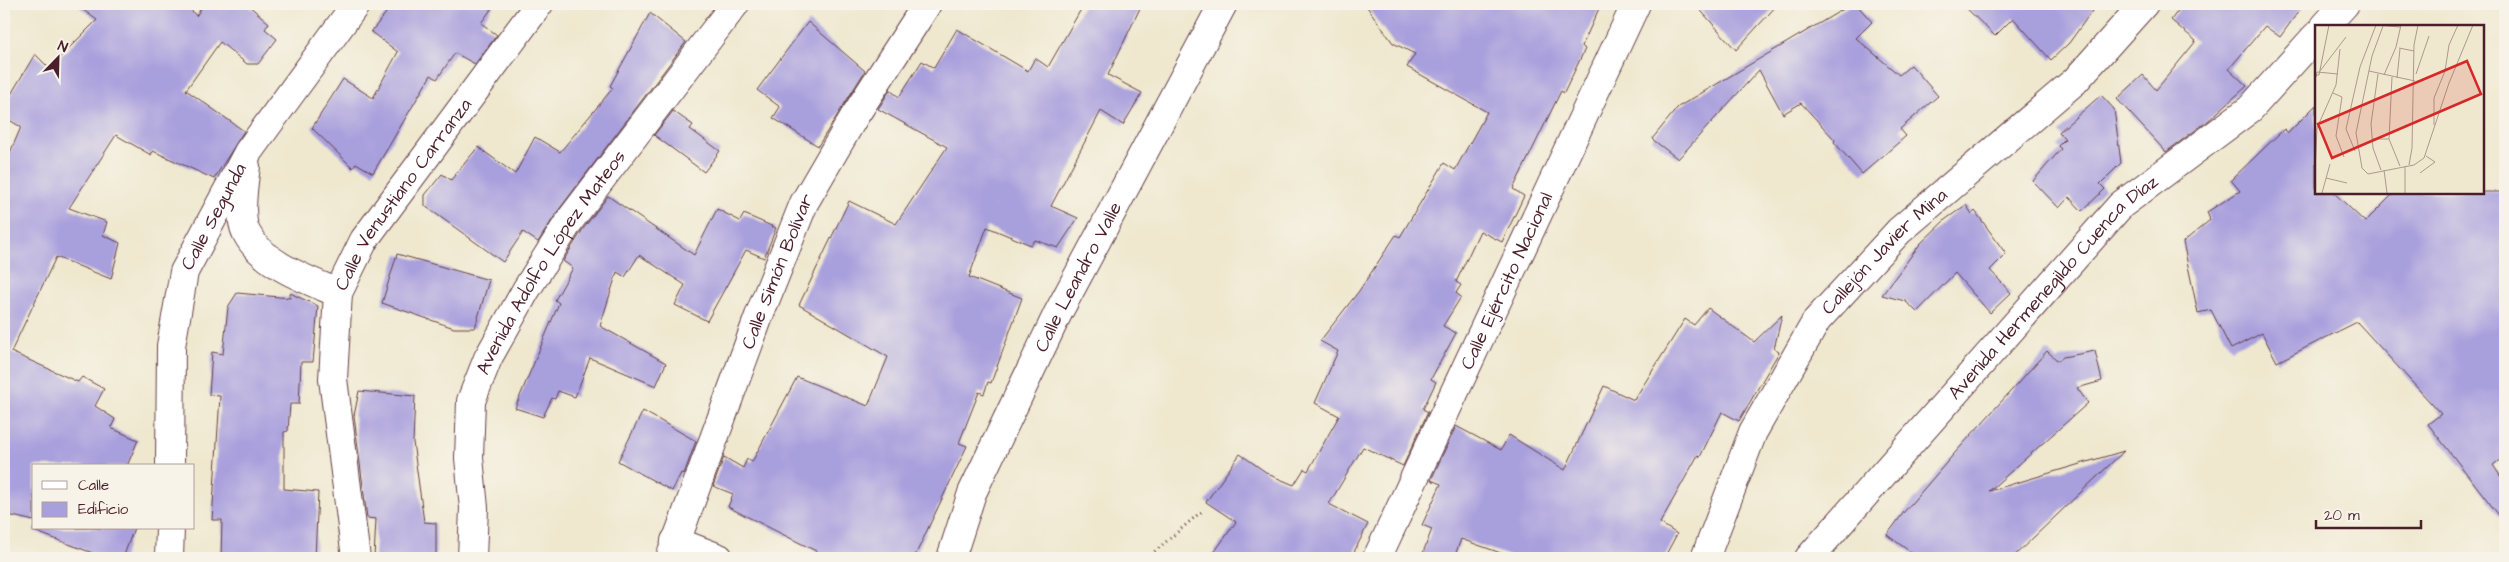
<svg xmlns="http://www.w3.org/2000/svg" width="2509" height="562" viewBox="0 0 2509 562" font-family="'Architects Daughter',sans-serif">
  <rect width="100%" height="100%" fill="#f7f3e8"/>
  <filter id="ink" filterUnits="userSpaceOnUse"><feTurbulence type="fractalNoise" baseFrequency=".02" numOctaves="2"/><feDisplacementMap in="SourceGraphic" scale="10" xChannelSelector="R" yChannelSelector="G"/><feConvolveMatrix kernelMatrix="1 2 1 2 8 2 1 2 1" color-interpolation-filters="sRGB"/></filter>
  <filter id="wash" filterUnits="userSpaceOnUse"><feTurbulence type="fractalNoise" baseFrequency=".0096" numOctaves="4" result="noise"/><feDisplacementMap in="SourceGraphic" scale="20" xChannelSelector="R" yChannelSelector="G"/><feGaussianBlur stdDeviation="1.12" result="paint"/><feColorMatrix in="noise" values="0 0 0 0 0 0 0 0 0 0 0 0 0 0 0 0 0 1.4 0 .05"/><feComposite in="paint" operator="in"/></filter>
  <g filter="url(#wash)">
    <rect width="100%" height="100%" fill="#efe8cf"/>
    <g id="blocks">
      <g fill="#a89fdd">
        <polygon points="75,4 186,4 196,16 204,4 247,4 269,23 265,29 277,39 258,64 247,64 220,42 186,90 244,131 214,179 153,151 151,155 116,135 69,208 107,222 103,235 120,243 111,279 56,257 11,352 78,382 82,377 104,389 95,406 115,419 111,428 138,440 127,466 34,466 34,521 4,514 4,167 21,127 4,117 4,106 35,54 49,68 97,20"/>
        <polygon points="393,4 495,4 481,23 497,35 475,64 455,53 437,79 431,75 373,173 356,163 353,168 312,128 343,79 373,98 398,52 371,32"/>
        <polygon points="1084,4 1142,4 1108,75 1142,93 1123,125 1101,111 1051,206 1078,218 1058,248 1035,240 1031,245 987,227 969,277 1022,298 991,383 988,382 984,394 979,392 959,443 967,446 914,558 830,558 728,507 733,494 713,486 724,457 743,468 747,459 752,462 797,377 868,406 888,357 799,305 849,201 896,224 947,147 878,109 890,90 899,97 922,61 934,68 957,29 1028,71 1035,58 1048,67"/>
        <polygon points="1365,4 1601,4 1582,46 1585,49 1564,93 1561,91 1513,189 1524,196 1502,242 1480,231 1456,282 1461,285 1456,293 1461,297 1443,326 1456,333 1431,379 1436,382 1423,409 1428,412 1403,466 1363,447 1329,504 1368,524 1351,558 1210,558 1236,522 1206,502 1240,454 1270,475 1294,485 1304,469 1308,471 1339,416 1315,403 1338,351 1320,341 1359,291 1396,235 1400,237 1444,163 1455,170 1487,112 1407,67 1415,54 1393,43"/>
        <polygon points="1695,4 1778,4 1736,50"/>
        <polygon points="1852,4 1856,4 1872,22 1856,38 1899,75 1911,65 1938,96 1900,129 1906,136 1862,174 1834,142 1835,140 1801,103 1783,114 1759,70 1678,159 1652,139 1678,107"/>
        <polygon points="1962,4 2097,4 2069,43 2051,60 2013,18 1995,36"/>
        <polygon points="2183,4 2304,4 2280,37 2265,26 2229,69 2247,86 2209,120 2166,152 2117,99 2143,75 2156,90 2196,41 2171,20"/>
        <polygon points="650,13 686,42 558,211 538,242 523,232 503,262 425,206 425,195 442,174 451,180 478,147 515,174 535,137 560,152 613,88 610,86"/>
        <polygon points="808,22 865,71 818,146 773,118 780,107 757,90"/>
        <polygon points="2101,95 2114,109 2121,163 2100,184 2105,189 2082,211 2069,197 2059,208 2033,181 2061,149 2058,146 2065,139 2059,132"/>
        <polygon points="2316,105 2316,192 2333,192 2365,222 2395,192 2505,192 2505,456 2493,465 2505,483 2505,523 2428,424 2441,414 2357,322 2277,362 2262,333 2231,349 2211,310 2198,313 2183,242 2210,220 2207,212 2240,191 2231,180 2284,129 2288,133"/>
        <polygon points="673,111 693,125 690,129 720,151 704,172 654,135"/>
        <polygon points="608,196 694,255 717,209 740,221 744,214 776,228 764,258 746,250 707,321 675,305 685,285 639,255 625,277 617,272 600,326 666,363 656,386 590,358 575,397 558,391 555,399 552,398 543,417 515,408 559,303 555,300 573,268 563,261 583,229"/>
        <polygon points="1966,205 1972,214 1975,211 2006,254 1990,270 2011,293 1990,313 1955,273 1917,312 1905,301 1882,295 1920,244 1946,219"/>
        <polygon points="397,254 489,280 475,328 454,328 382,303"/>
        <polygon points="237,293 290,298 290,293 318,306 313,362 301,362 299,404 290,404 288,431 284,432 284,489 318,492 315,558 221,558 222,520 212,520 220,396 209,395 212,352 223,354 228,307"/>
        <polygon points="1708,308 1754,342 1782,315 1774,349 1779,352 1739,421 1722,412 1700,457 1698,455 1660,523 1677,534 1664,558 1515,558 1461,539 1454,558 1421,558 1432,529 1422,525 1441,484 1431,480 1456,426 1501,450 1509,435 1565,470 1604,386 1634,400 1685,319 1694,325"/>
        <polygon points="2047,351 2058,361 2063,357 2095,351 2102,381 2077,388 2088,403 1989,491 2124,451 2012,558 1919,558 1887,535 1904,512 1953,455"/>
        <polygon points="359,391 415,396 413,442 424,522 436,523 436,558 374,558 376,519 367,518 354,416"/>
        <polygon points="643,411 696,441 684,474 681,473 672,491 618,461"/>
        <polygon points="34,528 134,528 123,558 106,558 34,531"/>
      </g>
    </g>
  </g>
  <g filter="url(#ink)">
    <use href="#blocks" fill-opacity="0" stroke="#633d44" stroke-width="1"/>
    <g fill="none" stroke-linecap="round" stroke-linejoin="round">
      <defs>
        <g id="minor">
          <polyline points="2325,26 2345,4"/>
          <path d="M246,166c-2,17 -8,50 0,66 15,32 62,48 92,61"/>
          <path id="s1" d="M170,466l1,-120 13,-74 64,-120 108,-148"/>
          <polyline points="675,541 719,558"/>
          <polyline points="169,558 170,528"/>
          <path id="s2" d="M356,558l-23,-179 5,-86 26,-53 175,-236"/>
          <path id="s3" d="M472,558l2,-50 -5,-50 2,-57 17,-43 38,-68 44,-70 165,-216"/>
          <path id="s4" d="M670,558l89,-242 45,-113 50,-86 73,-113"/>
          <path id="s5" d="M951,558l21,-65 86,-180 165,-309"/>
          <path id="s6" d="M1377,558l259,-554"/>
          <path id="s7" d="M1705,558l48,-126 64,-112 82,-89 176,-150 69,-77"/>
          <path id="s8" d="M1809,558l312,-353 129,-96 66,-73"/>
        </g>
      </defs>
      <use href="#minor" stroke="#633d44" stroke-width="30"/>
      <polyline stroke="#633d44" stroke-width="3" stroke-dasharray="1 4" stroke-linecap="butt" points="1147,558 1202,511"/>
      <use href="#minor" stroke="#fff" stroke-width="28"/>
    </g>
  </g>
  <g text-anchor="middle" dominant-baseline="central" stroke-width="4" stroke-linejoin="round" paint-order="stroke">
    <g font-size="19" fill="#4a1f2b" stroke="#f7f3e8">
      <text stroke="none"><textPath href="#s2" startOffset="385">Calle Venustiano Carranza</textPath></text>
      <text stroke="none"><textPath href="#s1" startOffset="258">Calle Segunda</textPath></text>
      <text stroke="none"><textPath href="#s7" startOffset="360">Callejón Javier Mina</textPath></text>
      <text stroke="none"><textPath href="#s3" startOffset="318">Avenida Adolfo López Mateos</textPath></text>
      <text stroke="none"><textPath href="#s4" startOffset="306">Calle Simón Bolívar</textPath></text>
      <text stroke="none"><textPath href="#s5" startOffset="309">Calle Leandro Valle</textPath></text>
      <text stroke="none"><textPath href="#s6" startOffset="306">Calle Ejército Nacional</textPath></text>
      <text stroke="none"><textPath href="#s8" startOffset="365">Avenida Hermenegildo Cuenca Díaz</textPath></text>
    </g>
  </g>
  <g transform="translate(2315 25)">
    <rect width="169" height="169" fill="#efe8cf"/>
    <path fill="none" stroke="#ad988d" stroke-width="1" d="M61,0l24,2M68,1l-11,30 -16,77 6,35 6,6 46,-9 10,-7 25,-75 24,-58M84,23l15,3M5,46l26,-34M54,46l46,10M63,49l-7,50 2,24 8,22M101,49l13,-38M0,50h4l10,-50M69,50l12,-28 5,-22M1,52l1,-5 21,2M77,52l-3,62 11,27M82,53l3,-29M18,68l9,4 -6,39 8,21M119,100v-27l11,-27 4,-26 9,-20M57,114h17M40,126l-9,-22 14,-62 16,-42M94,140l3,-17 2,-103 4,-20M69,145l3,23M0,147l2,-44 19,-43 4,-36M105,148l15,-11 -9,-6M11,153l21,5M7,168l8,-29M90,168v-27"/>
    <path fill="#d62828" fill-opacity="0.15" stroke="#d62828" stroke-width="2.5" d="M152,36l14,33 -149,64 -14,-34z"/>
    <rect width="169" height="169" fill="none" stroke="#4a1f2b" stroke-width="2.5"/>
  </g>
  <rect width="2509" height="562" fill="none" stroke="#f7f3e8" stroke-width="20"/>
  <rect x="32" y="464" width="162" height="65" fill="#f7f3e8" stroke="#b29e9c"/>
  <rect x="42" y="481" width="25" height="8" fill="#ffffff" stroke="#b29e9c"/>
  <text x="78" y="490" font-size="15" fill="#4a1f2b">Calle</text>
  <rect x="42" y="502" width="25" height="15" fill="#a89fdd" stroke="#b29e9c"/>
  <text x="78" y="514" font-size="15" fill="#4a1f2b">Edificio</text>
  <g transform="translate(58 58) rotate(23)" stroke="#f7f3e8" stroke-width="4" paint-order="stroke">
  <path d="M0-4L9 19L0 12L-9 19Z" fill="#4a1f2b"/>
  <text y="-8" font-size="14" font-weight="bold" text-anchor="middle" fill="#4a1f2b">N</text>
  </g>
  <path d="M2316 520v8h105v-8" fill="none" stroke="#4a1f2b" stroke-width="2.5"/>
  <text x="2324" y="520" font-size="15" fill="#4a1f2b" stroke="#f7f3e8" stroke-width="4" paint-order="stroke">20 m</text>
</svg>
